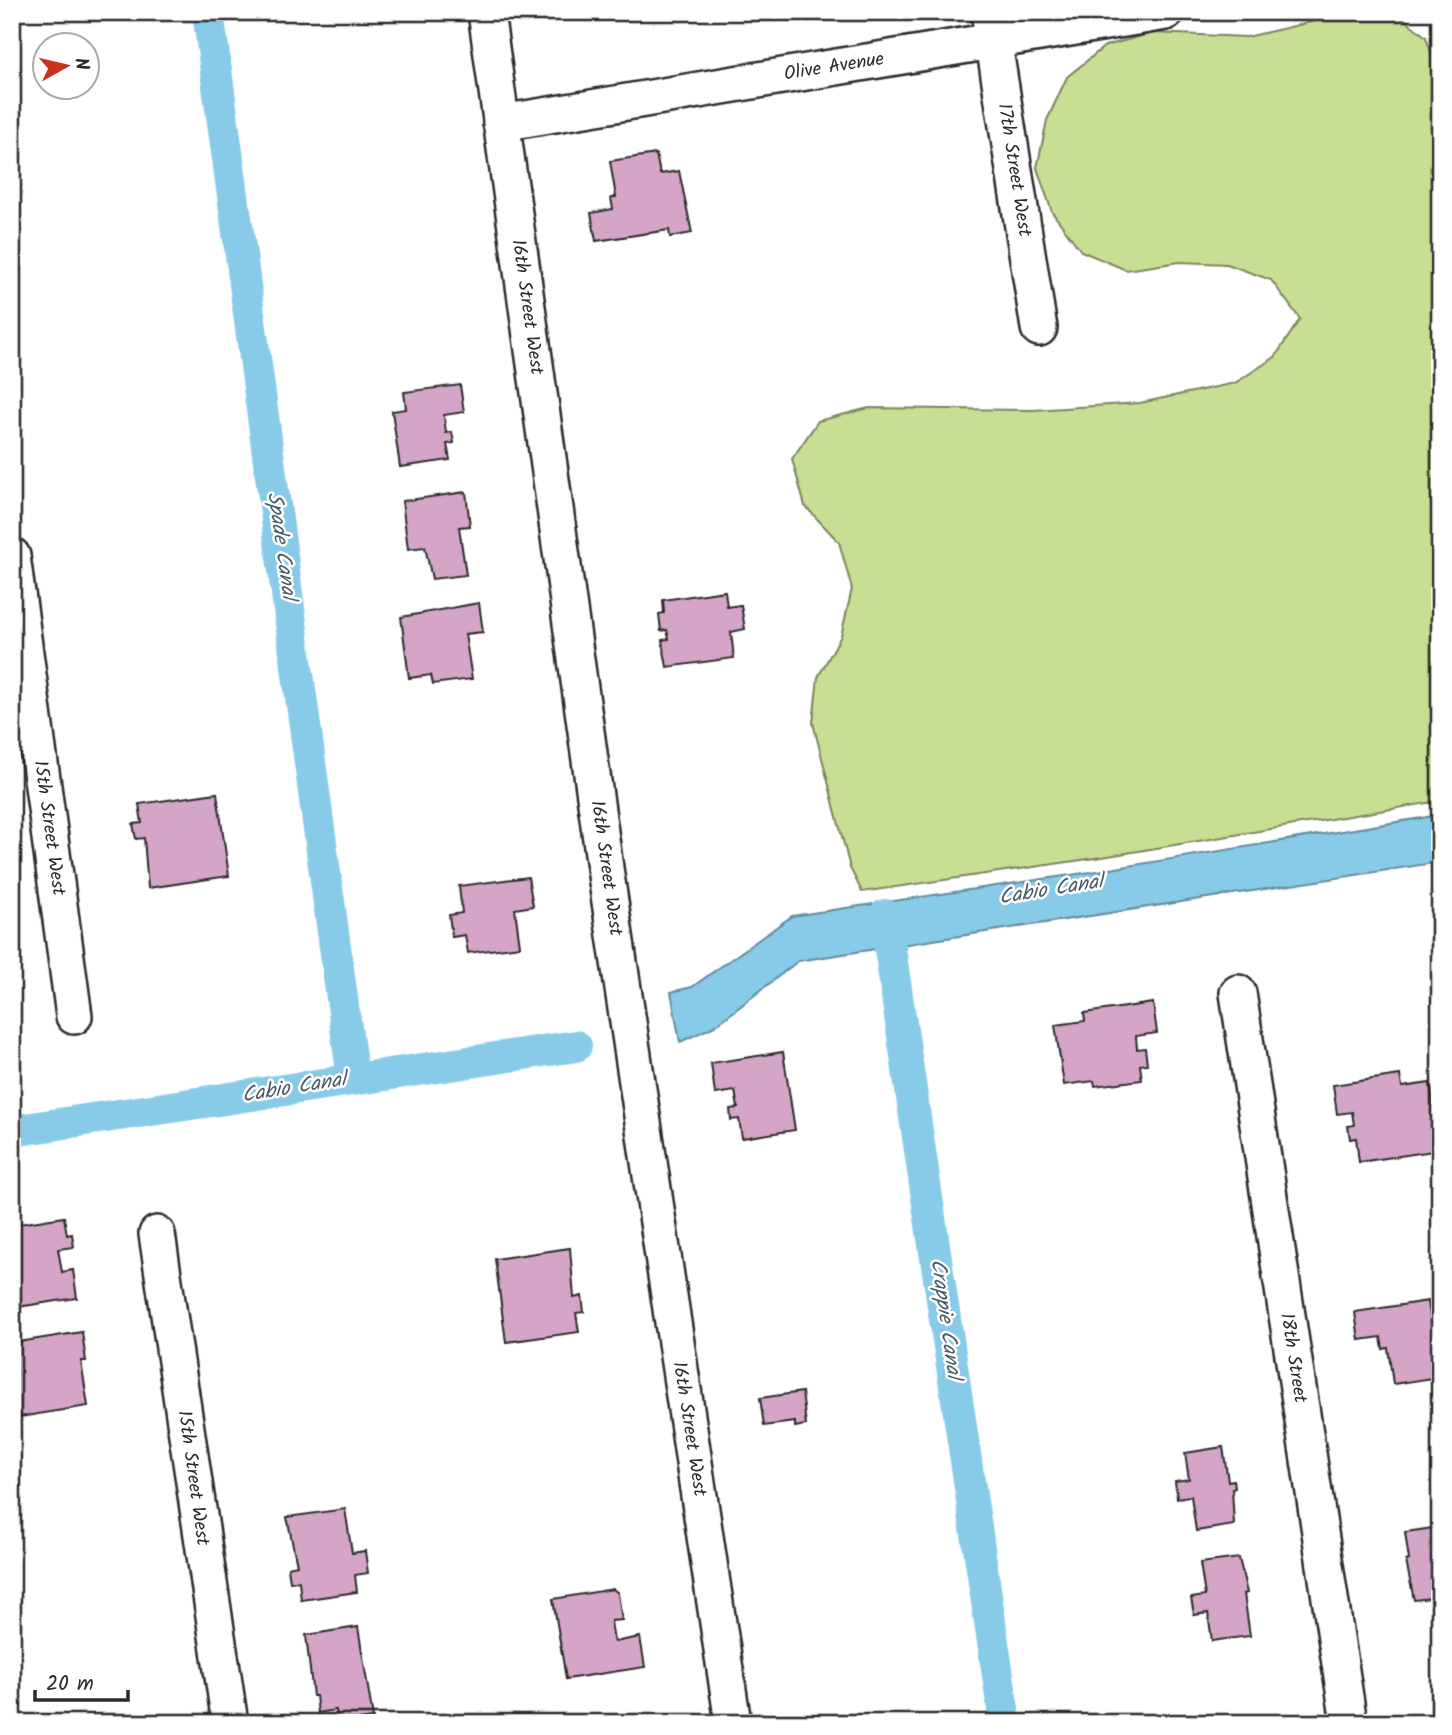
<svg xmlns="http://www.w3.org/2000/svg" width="1452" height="1735" viewBox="0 0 1452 1735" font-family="Kalam,sans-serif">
  <rect width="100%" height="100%" fill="#fff"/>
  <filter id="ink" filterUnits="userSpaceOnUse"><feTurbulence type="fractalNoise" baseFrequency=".0143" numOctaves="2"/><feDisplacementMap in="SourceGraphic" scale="14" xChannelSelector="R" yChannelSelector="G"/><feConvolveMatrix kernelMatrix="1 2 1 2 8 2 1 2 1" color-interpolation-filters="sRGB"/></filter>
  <g filter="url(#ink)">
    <polygon fill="#c8de93" stroke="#7a845f" stroke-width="2" points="1354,12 1396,12 1426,37 1440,79 1440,801 1102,857 862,892 850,868 813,723 818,677 841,636 852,589 839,542 805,506 792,459 818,421 869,408 1033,410 1140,403 1235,383 1275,357 1300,319 1271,280 1227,264 1180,262 1126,270 1081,251 1052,212 1037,168 1047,120 1067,77 1105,46 1153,33 1247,37"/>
    <polygon fill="#88cbe9" stroke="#638b9d" stroke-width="2" points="1440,815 1440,862 798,961 715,1026 680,1042 671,992 692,987 792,916 1104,870"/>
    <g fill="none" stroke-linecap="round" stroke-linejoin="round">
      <g stroke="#88cbe9" stroke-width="32">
        <polyline points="208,12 353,1079"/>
        <polyline points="885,915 1005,1723"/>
        <polyline points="12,1131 576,1046"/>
      </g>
    </g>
    <g fill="#d4a5c6" stroke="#2b2b2b" stroke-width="2">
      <polygon points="656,154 660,174 679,171 692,233 670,237 669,230 596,241 591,213 613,209 611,198 616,197 610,161"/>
      <polygon points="460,385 464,412 444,415 446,433 452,432 454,443 447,444 450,460 400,467 392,411 406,409 404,392"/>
      <polygon points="466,492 470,526 459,527 466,575 432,579 425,547 408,549 402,501"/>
      <polygon points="725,591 727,607 741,605 745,629 731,632 734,658 667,667 662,640 669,639 667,630 661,631 659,614 664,613 663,600"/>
      <polygon points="479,603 483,632 465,634 472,679 433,684 431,675 409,678 401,617"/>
      <polygon points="217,793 229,876 148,888 144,838 136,839 133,824 142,823 139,804"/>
      <polygon points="528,877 533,906 515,909 520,946 468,953 465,935 452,937 449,915 462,913 459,886"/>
      <polygon points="1153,1003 1157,1033 1136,1036 1137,1049 1145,1048 1147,1064 1140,1065 1142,1080 1095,1086 1094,1081 1064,1085 1055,1025 1085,1021 1084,1013"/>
      <polygon points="783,1052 795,1130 742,1138 739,1119 731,1120 730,1109 738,1108 735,1091 715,1094 711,1063"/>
      <polygon points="1400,1075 1402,1087 1430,1083 1440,1150 1359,1162 1356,1138 1350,1139 1348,1126 1354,1125 1352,1112 1337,1114 1333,1085"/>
      <polygon points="64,1217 67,1235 72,1234 74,1247 58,1249 62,1272 73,1270 77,1298 17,1307 12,1273 12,1225"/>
      <polygon points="570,1248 574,1298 582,1296 584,1312 576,1313 579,1332 506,1342 495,1259"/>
      <polygon points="1428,1301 1433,1334 1440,1333 1440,1356 1436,1356 1439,1377 1393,1384 1388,1348 1383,1349 1381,1337 1359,1340 1355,1312"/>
      <polygon points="82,1332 86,1361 81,1361 88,1406 13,1418 12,1343"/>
      <polygon points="802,1392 806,1425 795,1427 795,1422 764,1426 760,1398"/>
      <polygon points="1223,1447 1228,1481 1234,1480 1235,1488 1232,1489 1234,1525 1196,1531 1191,1496 1177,1498 1175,1481 1189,1479 1185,1453"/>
      <polygon points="345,1509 352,1553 365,1551 368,1573 355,1575 357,1592 301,1600 299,1581 290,1582 288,1567 297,1565 287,1517"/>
      <polygon points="1440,1527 1440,1597 1414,1600 1406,1561 1409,1560 1405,1532"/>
      <polygon points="1239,1558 1247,1593 1244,1594 1250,1636 1212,1641 1208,1613 1194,1615 1191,1598 1205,1596 1200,1563"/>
      <polygon points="613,1589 618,1593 622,1620 611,1621 614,1642 640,1637 645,1667 566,1679 553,1599"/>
      <polygon points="358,1627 373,1718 338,1723 336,1710 318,1713 316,1696 313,1696 306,1635"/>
    </g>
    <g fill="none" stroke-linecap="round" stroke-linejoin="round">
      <defs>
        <g id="minor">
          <polyline points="486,12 606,875 733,1723"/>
          <polyline points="989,12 1039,328"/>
          <polyline points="501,123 1166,12"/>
          <polyline points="12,556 74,1016"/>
          <polyline points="1238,993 1349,1723"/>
          <polyline points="157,1234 230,1723"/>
        </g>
      </defs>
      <use href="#minor" stroke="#2b2b2b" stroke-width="40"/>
      <use href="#minor" stroke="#fff" stroke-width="35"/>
    </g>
  </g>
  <g text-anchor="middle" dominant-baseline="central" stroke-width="5" stroke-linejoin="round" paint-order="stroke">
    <g font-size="19" fill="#2b2b2b" stroke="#fff">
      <text transform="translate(834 67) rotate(-9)">Olive Avenue</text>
      <text transform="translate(1014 170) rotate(81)">17th Street West</text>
      <text transform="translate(527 307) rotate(82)">16th Street West</text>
      <text transform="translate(49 828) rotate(82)">15th Street West</text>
      <text transform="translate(606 868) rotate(82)">16th Street West</text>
      <text transform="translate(1293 1358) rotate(81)">18th Street</text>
      <text transform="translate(689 1429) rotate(81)">16th Street West</text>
      <text transform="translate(193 1478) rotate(82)">15th Street West</text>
    </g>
    <g font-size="21" font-style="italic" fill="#475b64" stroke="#fff">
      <text transform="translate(281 546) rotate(82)">Spade Canal</text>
      <text transform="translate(1051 890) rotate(-9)">Cabio Canal</text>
      <text transform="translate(294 1088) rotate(-9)">Cabio Canal</text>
      <text transform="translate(945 1319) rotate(82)">Crappie Canal</text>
    </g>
  </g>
  <rect width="1452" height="1735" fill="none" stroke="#fff" stroke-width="42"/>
  <rect x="21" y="21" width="1410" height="1693" fill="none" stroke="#2b2b2b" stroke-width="2.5" filter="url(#ink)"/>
  <g transform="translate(66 66) rotate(82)"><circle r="33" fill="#ffffff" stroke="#aaaaaa" stroke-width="2"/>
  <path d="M0-5L12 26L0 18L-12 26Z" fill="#c8321e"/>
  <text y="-10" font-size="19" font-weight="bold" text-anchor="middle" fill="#2b2b2b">N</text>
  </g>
  <path d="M35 1690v10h93v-10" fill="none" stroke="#2b2b2b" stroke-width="3.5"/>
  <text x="46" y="1690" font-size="21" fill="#2b2b2b" stroke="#ffffff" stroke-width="5" paint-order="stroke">20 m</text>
</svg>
